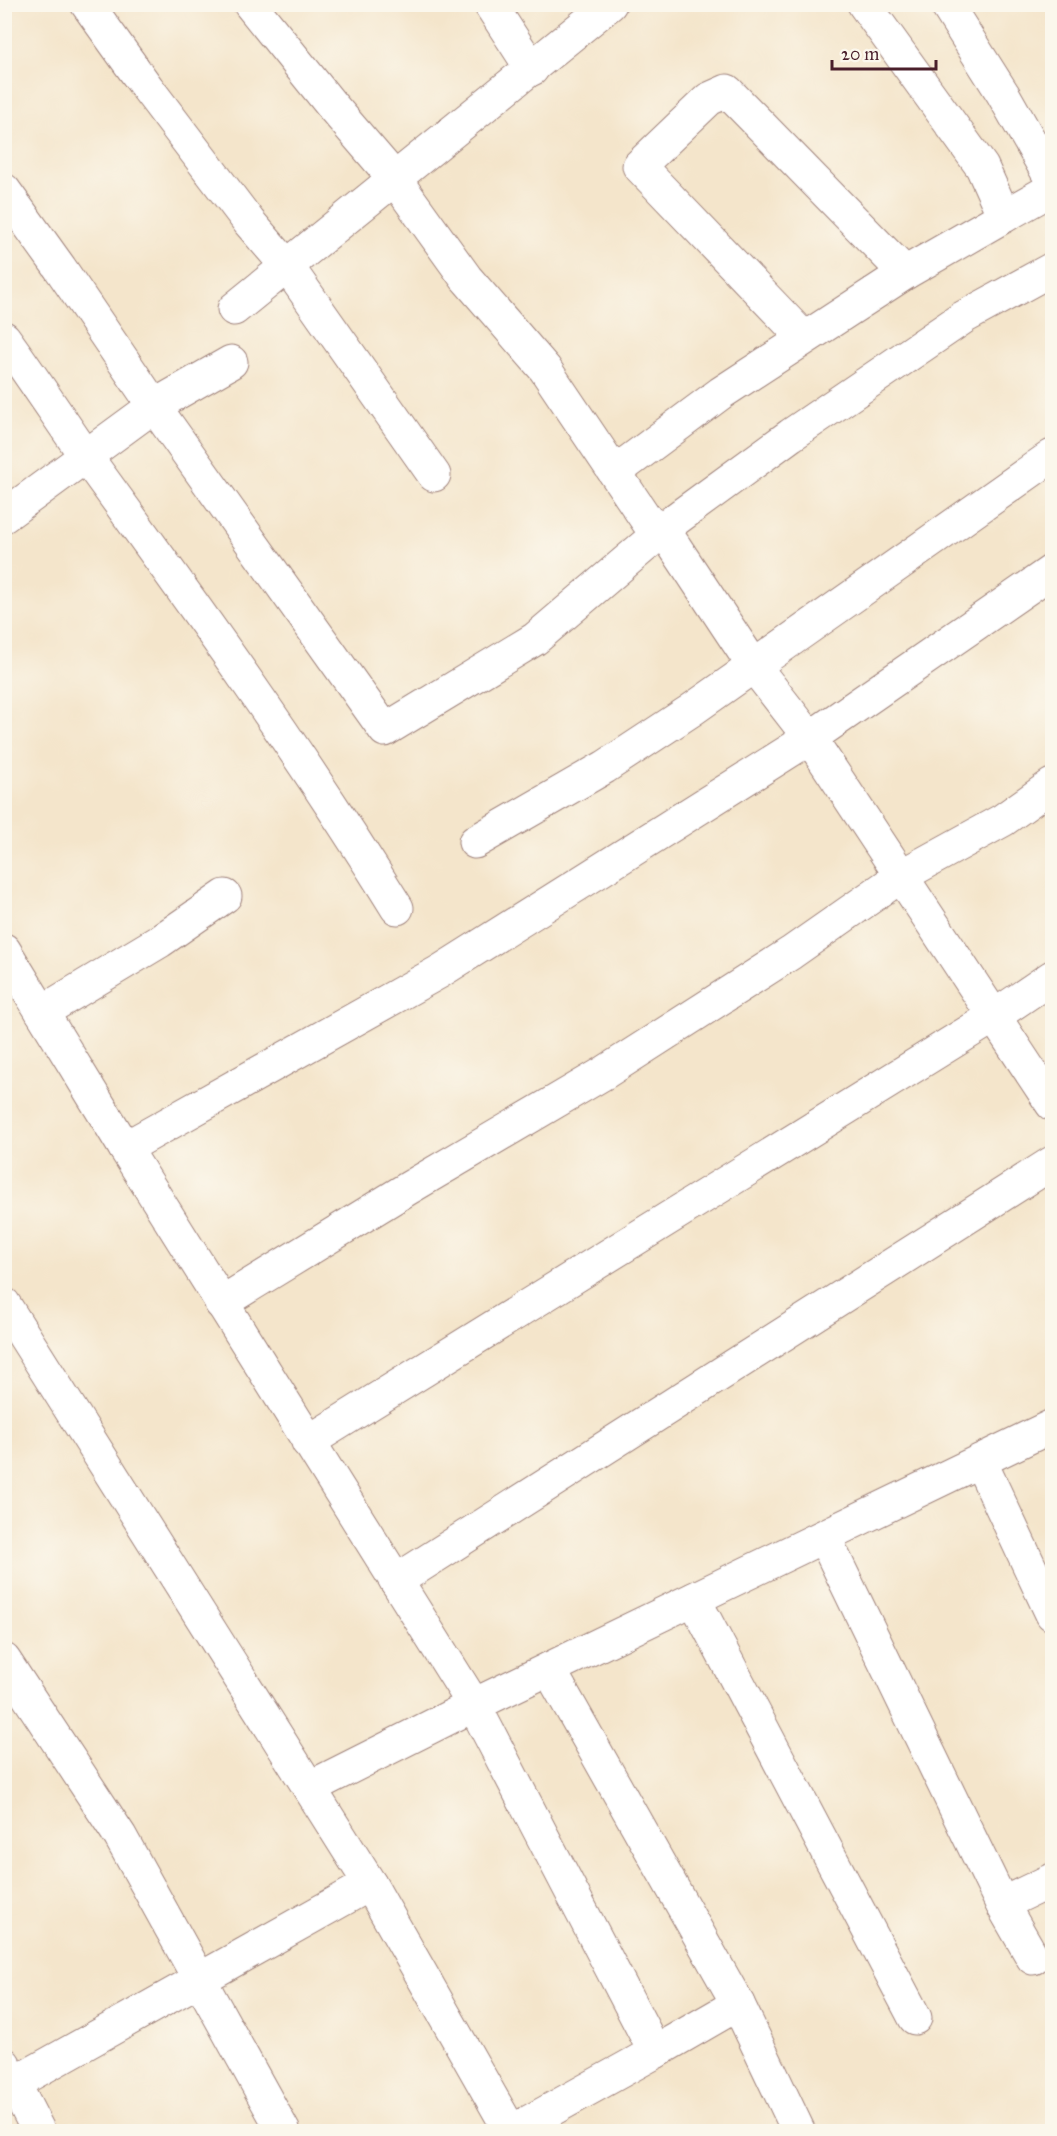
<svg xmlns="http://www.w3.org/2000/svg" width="1057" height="2136" viewBox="0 0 1057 2136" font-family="'IM FELL Great Primer',serif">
  <rect width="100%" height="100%" fill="#fbf7ec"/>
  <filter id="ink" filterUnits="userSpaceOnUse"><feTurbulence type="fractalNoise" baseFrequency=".0167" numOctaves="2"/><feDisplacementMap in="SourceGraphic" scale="12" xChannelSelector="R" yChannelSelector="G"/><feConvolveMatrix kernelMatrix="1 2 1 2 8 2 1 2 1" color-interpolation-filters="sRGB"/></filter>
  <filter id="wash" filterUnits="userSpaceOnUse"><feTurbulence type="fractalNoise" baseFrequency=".008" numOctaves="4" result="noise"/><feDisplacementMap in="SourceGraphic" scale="24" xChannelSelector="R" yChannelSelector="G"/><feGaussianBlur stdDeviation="1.35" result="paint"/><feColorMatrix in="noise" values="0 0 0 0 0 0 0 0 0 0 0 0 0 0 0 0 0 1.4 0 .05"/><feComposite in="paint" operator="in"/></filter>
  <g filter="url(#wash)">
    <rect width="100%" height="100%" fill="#f4e5cb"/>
  </g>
  <g filter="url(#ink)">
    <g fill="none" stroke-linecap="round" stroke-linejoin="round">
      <defs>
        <g id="street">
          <polyline points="87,4 148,89 249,222 287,266 434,475"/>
          <polyline points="250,4 333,107 394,178 466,278 545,369 648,522 663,529 753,665 810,738 1052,1104"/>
          <polyline points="490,4 532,69"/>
          <polyline points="864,4 982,167 1004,216 1052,189"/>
          <polyline points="946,4 1003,94 1052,180"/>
          <polyline points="4,190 60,268 154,406 385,730 535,639 676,519 791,435 964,317 1052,269"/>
          <polyline points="234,309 610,4"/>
          <path d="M4,338c29,40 55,80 83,120 107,147 214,295 310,450"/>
          <polyline points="804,338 639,166 709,99 727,91 905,273"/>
          <polyline points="615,472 721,393 905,273 1004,216"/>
          <polyline points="4,516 154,406 231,362"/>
          <polyline points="475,842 605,767 690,711 1052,456"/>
          <polyline points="4,950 125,1148"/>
          <polyline points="42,1012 160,941 225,896"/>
          <polyline points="221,1303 407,1189 604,1073 791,953 901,876 1003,820 1052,785"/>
          <polyline points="4,1304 370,1884 511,2132"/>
          <polyline points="308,1442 993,1017 1052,977"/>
          <polyline points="980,1461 1052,1614"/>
          <polyline points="824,1537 1002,1904 1033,1958"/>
          <polyline points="396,1581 1052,1163"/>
          <polyline points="694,1599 915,2018"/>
          <polyline points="4,1660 120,1836 284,2132"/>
          <polyline points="549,1669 738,2004 799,2132"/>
          <polyline points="309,1788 474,1705 1052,1426"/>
          <polyline points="1002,1904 1052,1880"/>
          <polyline points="655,2052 738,2004"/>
          <polyline points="4,2064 39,2132"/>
          <polyline points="4,2089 370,1884"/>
          <polyline points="511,2132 655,2052 474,1705 125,1148 439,972 810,738 1052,571"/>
        </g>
      </defs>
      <use href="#street" stroke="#9f827b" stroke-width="35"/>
      <use href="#street" stroke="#fff" stroke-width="33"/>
    </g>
  </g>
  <rect width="1057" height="2136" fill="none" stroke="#fbf7ec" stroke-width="24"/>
  <path d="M832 60v9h104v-9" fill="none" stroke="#4a1f2b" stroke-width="3"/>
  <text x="841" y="60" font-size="18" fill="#4a1f2b" stroke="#fbf7ec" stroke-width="4.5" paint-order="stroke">20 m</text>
</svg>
